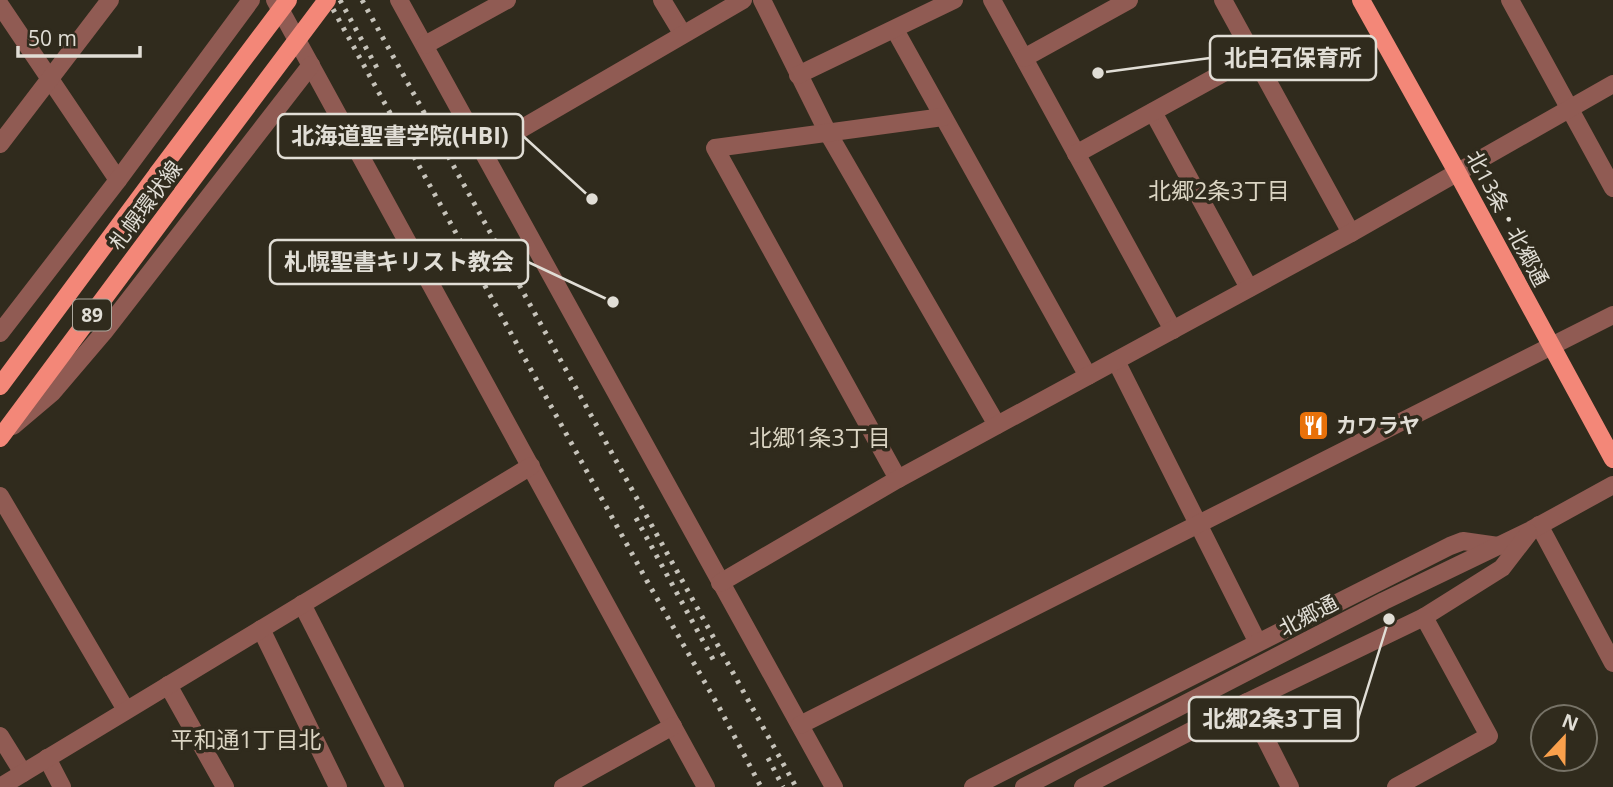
<svg xmlns="http://www.w3.org/2000/svg" width="1613" height="787" viewBox="0 0 1613 787" font-family="'Open Sans','Noto Sans JP',sans-serif">
  <rect width="100%" height="100%" fill="#302b1d"/>
  <g fill="none" stroke-linecap="round" stroke-linejoin="round">
    <g stroke="#905b53" stroke-width="18">
      <polyline points="275,0 706,787"/>
      <polyline points="399,0 834,787"/>
      <polyline points="662,0 682,33"/>
      <polyline points="762,0 828,133 997,425"/>
      <polyline points="992,0 1173,330"/>
      <polyline points="1223,0 1351,233"/>
      <polyline points="1510,0 1613,188"/>
      <polyline points="0,5 118,180"/>
      <polyline points="895,30 1088,376"/>
      <polyline points="425,45 507,0"/>
      <polyline points="1024,58 1129,0"/>
      <polyline points="798,75 954,0"/>
      <polyline points="1153,112 1249,288"/>
      <polyline points="0,144 110,0"/>
      <polyline points="483,151 743,0"/>
      <polyline points="1076,154 1254,56"/>
      <polyline points="0,333 118,180 251,0"/>
      <polyline points="1116,361 1257,641"/>
      <polyline points="13,426 52,393 104,332 311,65"/>
      <polyline points="898,479 715,148 943,117"/>
      <polyline points="0,496 126,710"/>
      <polyline points="1539,525 1613,663"/>
      <polyline points="720,583 898,479 1351,233 1613,84"/>
      <polyline points="302,604 395,787"/>
      <polyline points="261,629 338,787"/>
      <polyline points="168,685 225,787"/>
      <polyline points="1247,702 1290,787"/>
      <polyline points="800,725 1613,315"/>
      <polyline points="0,736 23,773"/>
      <polyline points="47,758 62,787"/>
      <polyline points="0,787 531,466"/>
      <polyline points="563,787 673,726"/>
      <polyline points="973,787 1450,546 1463,541 1498,546"/>
      <polyline points="1024,787 1384,601 1531,530 1613,485"/>
      <polyline points="1083,787 1247,702 1424,617 1502,568 1529,533"/>
      <polyline points="1396,787 1489,736 1424,617"/>
    </g>
    <g stroke="#f38778" stroke-width="18">
      <polyline points="1361,0 1457,172 1613,459"/>
      <polyline points="0,386 158,173"/>
      <polyline points="0,438 183,192"/>
    </g>
    <g stroke="#c6c3ba" stroke-width="5" stroke-dasharray="3.5 7" stroke-linecap="butt">
      <polyline points="328,0 647,581 720,709 761,787"/>
      <polyline points="340,0 377,68"/>
      <polyline points="362,0 796,787"/>
      <polyline points="636,518 715,663"/>
      <polyline points="768,758 783,787"/>
    </g>
    <g stroke="#f38778" stroke-width="18">
      <polyline points="158,173 288,0"/>
      <polyline points="183,192 327,0"/>
    </g>
  </g>
  <defs>
    <symbol id="restaurant-square" viewBox="-11 -11 22 22"><rect x="-9" y="-9" width="18" height="18" rx="4" fill="#e8710a" stroke="#302b1d"/><path d="M-5-6h1v4h1v-4h1v4h1v-4h1v5L-1.5 .5V6h-2V.5L-5-1ZM5-6V6H3V1.5H1.5Q1.5-4 5-6Z" fill="#fff"/></symbol>
  </defs>
  <g fill-rule="evenodd">
    <use href="#restaurant-square" x="1296" y="408" width="35" height="35"/>
  </g>
  <g text-anchor="middle" dominant-baseline="central" stroke-width="7" stroke-linejoin="round" paint-order="stroke">
    <rect fill="#302b1d" stroke="#aca89e" stroke-width="2" x="73" y="299.5" width="38" height="31" rx="5"/>
    <g font-size="19" font-weight="bold" fill="#e1ded6">
      <text x="92" y="315">89</text>
    </g>
    <g font-size="21" fill="#e1ded6" stroke="#302b1d">
      <text transform="translate(145 205) rotate(-53)">札幌環状線</text>
      <text transform="translate(1508 218) rotate(62)">北13条・北郷通</text>
      <text transform="translate(1308 615) rotate(-28)">北郷通</text>
    </g>
    <g font-size="21" font-weight="bold" fill="#e1ded6" stroke="#302b1d" text-anchor="start">
      <text x="1336" y="425">カワラヤ</text>
    </g>
    <g font-size="23" fill="#dbd5c3" stroke="#302b1d">
      <text x="1219" y="190">北郷2条3丁目</text>
      <text x="820" y="437">北郷1条3丁目</text>
      <text x="246" y="739">平和通1丁目北</text>
    </g>
  </g>
  <path fill="none" stroke="#e1ded6" stroke-width="2.5" d="M1098 73L1210 58M592 199L523 136M613 302L528 262M1389 619L1358 719"/>
  <g fill="#e1ded6" stroke="#302b1d" stroke-width="2.5">
    <circle cx="1098" cy="73" r="7"/>
    <circle cx="592" cy="199" r="7"/>
    <circle cx="613" cy="302" r="7"/>
    <circle cx="1389" cy="619" r="7"/>
  </g>
  <g fill="#302b1d" stroke="#e1ded6" stroke-width="2.5">
    <rect x="1210" y="36" width="166" height="44" rx="7"/>
    <rect x="278" y="114" width="245" height="44" rx="7"/>
    <rect x="270" y="240" width="258" height="44" rx="7"/>
    <rect x="1189" y="697" width="169" height="44" rx="7"/>
  </g>
  <g font-size="23" text-anchor="middle" font-weight="bold" fill="#e1ded6">
    <text x="1293" y="66">北白石保育所</text>
    <text x="400" y="144">北海道聖書学院(HBI)</text>
    <text x="399" y="270">札幌聖書キリスト教会</text>
    <text x="1273" y="727">北郷2条3丁目</text>
  </g>
  <g transform="translate(1564 738) rotate(22)"><circle r="33" fill="#302b1d" stroke="#777367" stroke-width="2"/>
  <path d="M0-5L12 26L0 18L-12 26Z" fill="#f9a04c"/>
  <text y="-10" font-size="19" font-weight="bold" text-anchor="middle" fill="#e1ded6">N</text>
  </g>
  <path d="M18 46v10h122v-10" fill="none" stroke="#e1ded6" stroke-width="3.5"/>
  <text x="28" y="46" font-size="21" fill="#e1ded6" stroke="#302b1d" stroke-width="5" paint-order="stroke">50 m</text>
</svg>
